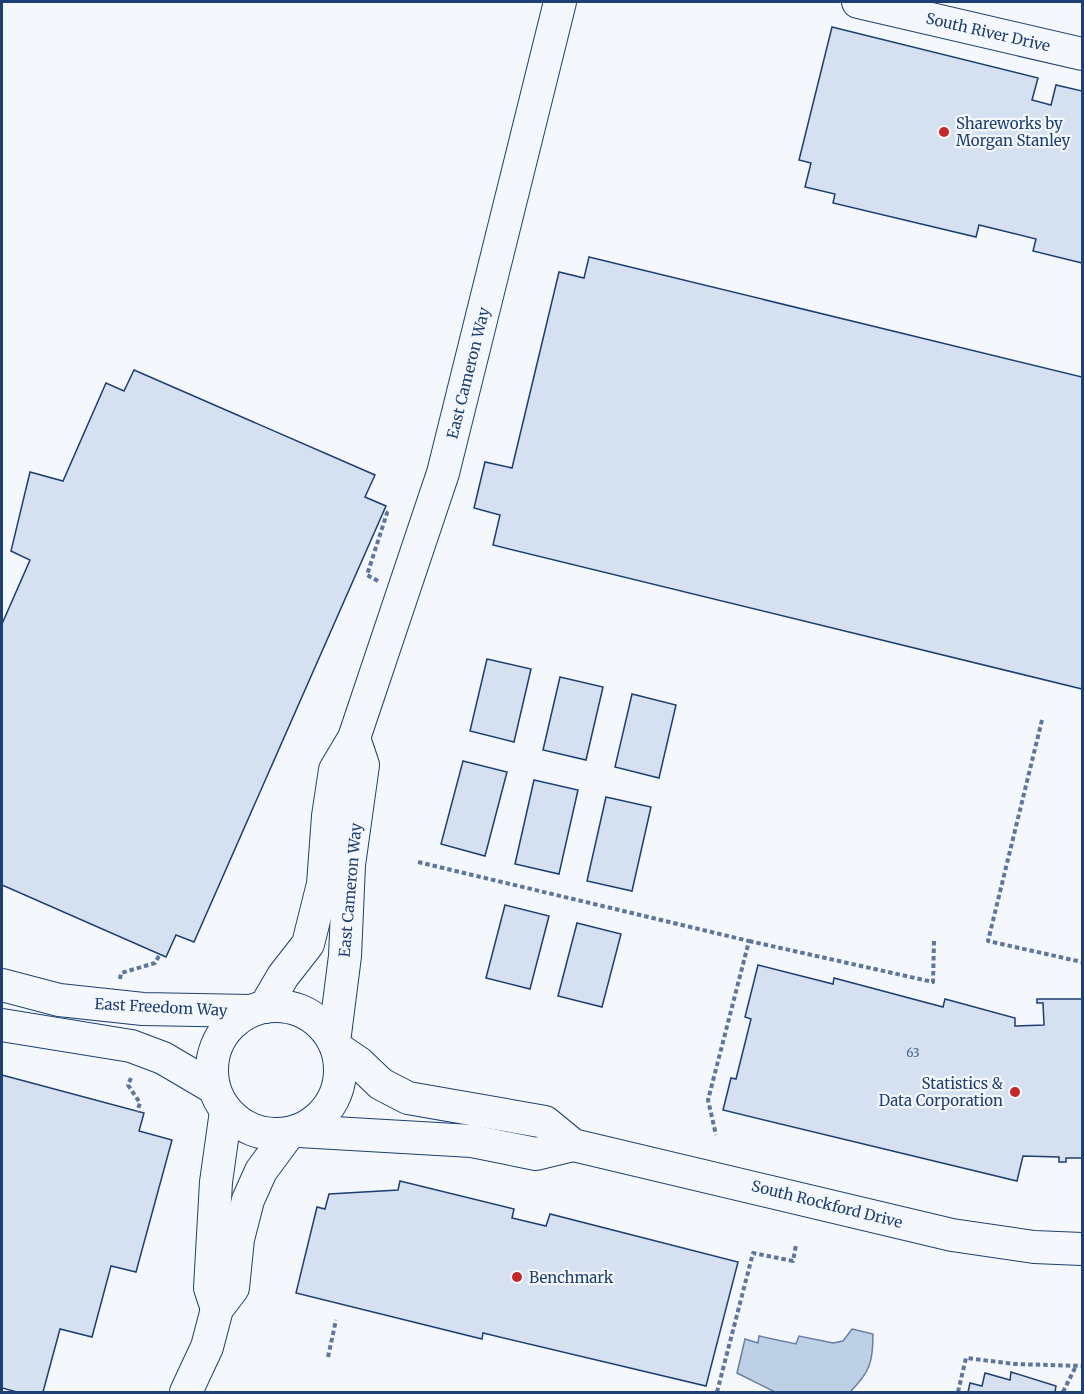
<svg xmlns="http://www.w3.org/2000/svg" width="1084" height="1394" viewBox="0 0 1084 1394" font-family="Merriweather,serif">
  <rect width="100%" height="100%" fill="#f4f7fb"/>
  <path fill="#bed0e5" stroke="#687fa3" stroke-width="1.5" d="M852,1329l21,5c0,28 -3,38 -23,58h-75l-38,-19 8,-34 13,4 1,-7 37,8 3,-8 34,7 10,-2z"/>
  <g fill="#d5e0f0" stroke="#1d3f73" stroke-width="1.5">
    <polygon points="832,27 1038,78 1032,100 1051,105 1056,85 1082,91 1082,263 1033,251 1036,239 979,225 976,237 833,203 835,194 805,187 811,163 799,160"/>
    <polygon points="589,257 1082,377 1082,689 493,545 500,515 474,508 485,462 512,468 559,272 584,278"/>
    <polygon points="134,370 375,475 365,497 386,506 194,942 176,935 166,957 2,885 2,624 30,560 11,551 30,472 63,481 106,383 124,391"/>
    <polygon points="487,659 531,669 514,742 470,731"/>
    <polygon points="560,677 603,687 586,760 543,750"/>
    <polygon points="632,694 676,705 659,778 615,767"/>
    <polygon points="463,761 507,772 485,856 441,844"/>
    <polygon points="534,780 578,790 559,874 515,864"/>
    <polygon points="606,797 651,807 632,891 587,881"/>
    <polygon points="505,905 549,916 530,989 486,978"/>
    <polygon points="577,923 621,934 602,1007 558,996"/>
    <polygon points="758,965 833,984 834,978 943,1007 945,999 1015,1018 1015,1026 1044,1025 1043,1003 1037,1003 1037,999 1082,999 1082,1158 1066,1158 1066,1162 1059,1162 1059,1157 1023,1156 1017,1181 723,1110 731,1078 736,1079 751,1019 745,1017"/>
    <polygon points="2,1075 144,1113 139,1131 172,1140 136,1272 111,1266 92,1337 60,1329 43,1392 17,1392 2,1388"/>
    <polygon points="400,1181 514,1209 512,1218 546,1226 550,1214 738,1262 706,1386 483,1333 482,1339 296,1293 317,1207 325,1209 329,1194 398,1190"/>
    <polygon points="1011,1372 1056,1386 1055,1392 968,1392 970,1383 982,1386 985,1373 1010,1380"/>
  </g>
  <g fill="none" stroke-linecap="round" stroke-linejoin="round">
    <defs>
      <g id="minor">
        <polyline points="858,2 1082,54"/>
        <polyline points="2,985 59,1000 143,1009 251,1011"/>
        <circle cx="276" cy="1070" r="64"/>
        <polyline points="265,1007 283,976 308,944 323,884 328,816 335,770 354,738 443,473 560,2"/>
        <polyline points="2,1025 131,1046 163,1058 214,1088"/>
        <polyline points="334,1042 345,956 349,865 363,765 354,738"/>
        <polyline points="337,1048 359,1063 381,1084 408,1098 545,1122 573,1145 952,1235 1034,1247 1082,1249"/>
        <polyline points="299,1131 472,1141 536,1154 573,1145"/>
        <polyline points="217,1309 210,1288 216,1182 226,1111"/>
        <polyline points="186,1392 207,1347 217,1309 233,1288 238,1239 248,1200 261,1171 289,1133"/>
      </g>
    </defs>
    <use href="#minor" stroke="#1d3f73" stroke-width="34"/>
    <g stroke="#5e769c" stroke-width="4" stroke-dasharray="4.5 3" stroke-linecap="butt">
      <polyline points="378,581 367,575 387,513 383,511"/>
      <polyline points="1042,720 988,941 1082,962"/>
      <polyline points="418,862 749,941 708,1100 716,1135"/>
      <polyline points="749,941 933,982 934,941"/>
      <polyline points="120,979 121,973 155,963 160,954"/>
      <polyline points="131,1078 128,1085 140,1103 137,1112"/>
      <polyline points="328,1357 336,1320"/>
      <polyline points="717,1392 753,1253 793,1261 796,1245"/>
      <polyline points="958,1392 966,1358 1015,1364 1082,1366"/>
      <polyline points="1063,1392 1076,1366"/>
    </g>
    <use href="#minor" stroke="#f4f7fb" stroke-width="32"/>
  </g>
  <g fill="#c62828" stroke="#f4f7fb" stroke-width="2">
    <circle cx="944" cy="132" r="6"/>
    <circle cx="1015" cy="1092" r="6"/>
    <circle cx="517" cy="1277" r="6"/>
  </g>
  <g text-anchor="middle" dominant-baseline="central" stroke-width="4.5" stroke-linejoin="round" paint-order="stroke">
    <g font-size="12" fill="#4b6792">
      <text x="913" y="1052">63</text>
    </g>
    <g font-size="15" fill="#1d3f73" stroke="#f4f7fb">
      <text transform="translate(988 32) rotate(13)">South River Drive</text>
      <text transform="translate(468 373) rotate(-76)">East Cameron Way</text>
      <text transform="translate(350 890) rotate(-85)">East Cameron Way</text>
      <text transform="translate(161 1007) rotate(3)">East Freedom Way</text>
      <text transform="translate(827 1204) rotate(14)">South Rockford Drive</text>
    </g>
    <g font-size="15" fill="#1d3f73" stroke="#f4f7fb" text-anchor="start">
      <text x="956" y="123">Shareworks by<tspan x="956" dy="17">Morgan Stanley</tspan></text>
      <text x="1003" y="1083" text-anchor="end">Statistics &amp;<tspan x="1003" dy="17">Data Corporation</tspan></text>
      <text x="529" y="1277">Benchmark</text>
    </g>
  </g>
  <rect width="1084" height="1394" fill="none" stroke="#1d3f73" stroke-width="6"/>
</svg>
